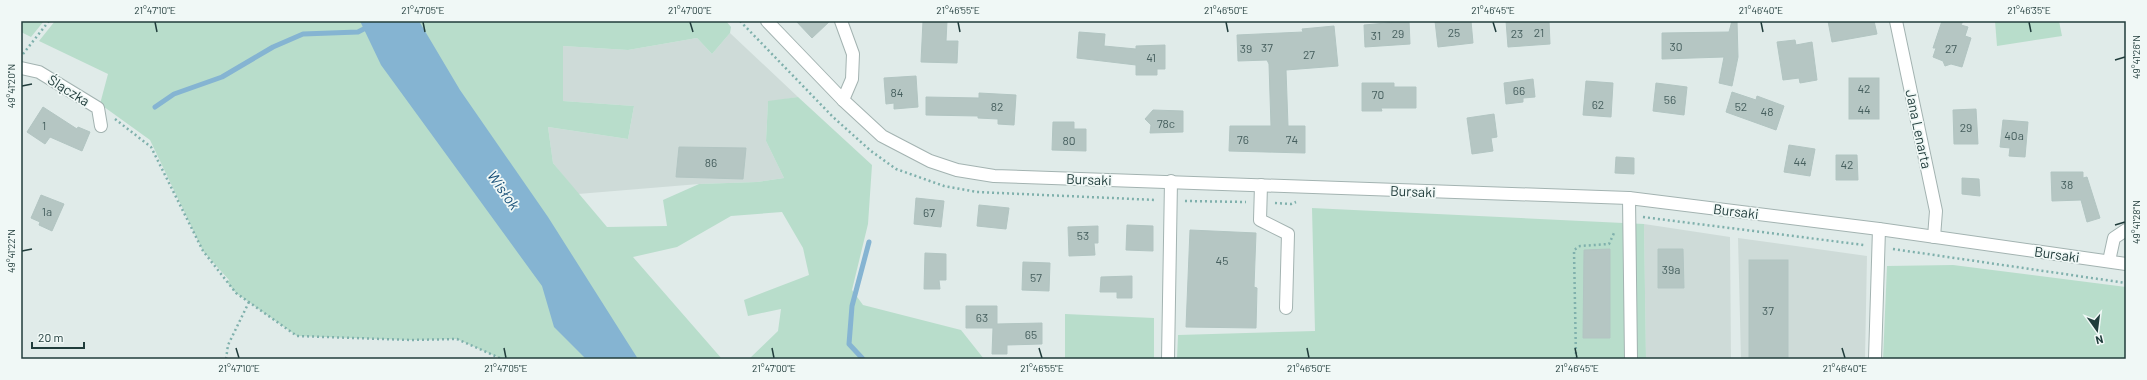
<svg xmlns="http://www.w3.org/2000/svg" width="2147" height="380" viewBox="0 0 2147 380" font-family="Barlow,sans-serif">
  <rect width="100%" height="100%" fill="#e0ebe9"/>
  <g fill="#cedbd8">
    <polygon points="730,33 798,97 768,102 766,141 784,178 757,182 699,184 578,194 553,163 548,127 628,139 634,106 563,101 563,46 628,50 697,38 712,54"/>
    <polygon points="1644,224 1730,237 1731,359 1646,359"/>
    <polygon points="1738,238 1867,256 1865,359 1741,359"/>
  </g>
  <g fill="#b8ddcb">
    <polygon points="21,21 44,21 31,37 21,32"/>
    <polygon points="55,21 726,21 731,27 730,33 712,54 697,38 628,50 563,46 563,101 634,106 628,139 548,127 553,163 607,227 667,226 663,200 699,184 757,182 784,178 766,141 768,101 798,97 872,165 868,224 852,290 863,305 961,330 984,359 749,359 778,331 781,309 748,316 744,300 809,275 803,248 782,212 731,216 677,247 633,257 722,359 502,359 457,339 411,340 297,336 236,293 227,282 229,280 203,251 150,140 100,104 108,74 39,41"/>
    <polygon points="1995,21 2059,21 2062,36 1997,46"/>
    <polygon points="1312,208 1644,224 1646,359 1177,359 1178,335 1315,331"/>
    <polygon points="1953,265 2126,287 2126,359 1883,359 1887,266"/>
    <polygon points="1065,314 1154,318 1154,359 1065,359"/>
  </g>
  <polygon fill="#85b4d2" points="360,21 419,21 460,90 548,217 638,359 586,359 554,327 542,286 381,65"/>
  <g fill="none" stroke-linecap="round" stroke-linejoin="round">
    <g stroke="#85b4d2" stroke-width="5">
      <polyline points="155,107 174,94 222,77 273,47 303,34 358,32 379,21"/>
      <polyline points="863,359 849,344 852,306 869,242"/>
    </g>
  </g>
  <g fill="#b5c6c3" stroke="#b2c5c2">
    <polygon points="796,21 830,21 812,38"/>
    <polygon points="923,21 947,21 946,41 958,41 957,63 921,62"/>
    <polygon points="1409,21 1410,44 1365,47 1364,25"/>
    <polygon points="1435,21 1471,21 1473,43 1438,47"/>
    <polygon points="1506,21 1549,21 1550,44 1508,47"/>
    <polygon points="1732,21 1737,21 1738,57 1732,86 1719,83 1724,57 1662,59 1662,33 1729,32"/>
    <polygon points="1828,21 1874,21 1877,34 1832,42"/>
    <polygon points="1942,21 1963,21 1961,25 1968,27 1965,36 1971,38 1962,67 1951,64 1945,66 1943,61 1933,57 1936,48 1933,48"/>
    <polygon points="1334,26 1338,66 1286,70 1288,126 1305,126 1305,153 1229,151 1230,126 1271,126 1269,64 1267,60 1238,61 1237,35 1303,32 1302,29"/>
    <polygon points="1079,32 1105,34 1104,46 1136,49 1136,46 1165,45 1165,69 1157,69 1157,75 1136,75 1136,65 1077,58"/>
    <polygon points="1795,40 1796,45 1812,42 1817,80 1800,83 1799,78 1783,80 1777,42"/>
    <polygon points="916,76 918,107 894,109 894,103 886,104 884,78"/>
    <rect x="1849" y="78" width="30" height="41"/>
    <polygon points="1533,79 1535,97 1523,98 1523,102 1506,104 1504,83"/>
    <polygon points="1586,81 1613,83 1611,117 1583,115"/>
    <polygon points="1362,83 1394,83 1394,87 1416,87 1416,108 1381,108 1382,111 1362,111"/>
    <polygon points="1656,83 1687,87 1684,115 1653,111"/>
    <polygon points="1732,92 1756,100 1757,96 1784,106 1776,130 1726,112"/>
    <polygon points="979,93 1016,95 1014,125 998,124 998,119 978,118 978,116 926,115 926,97 979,98"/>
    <polygon points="43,107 77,129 78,127 90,132 82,151 50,137 45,144 27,132"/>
    <polygon points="1976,109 1978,144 1954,144 1953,110"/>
    <polygon points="1153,110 1183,111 1183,132 1150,133 1151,125 1145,119"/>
    <polygon points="1494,114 1497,137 1491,138 1493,151 1472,154 1467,118"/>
    <polygon points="2003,120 2028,122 2025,157 2009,156 2010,148 2000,147"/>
    <polygon points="1053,122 1074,122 1074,129 1086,129 1086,151 1052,150"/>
    <polygon points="1789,145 1815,149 1810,176 1784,172"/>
    <polygon points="679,147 746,148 743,179 676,177"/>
    <polygon points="1836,155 1857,155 1858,180 1836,180"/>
    <polygon points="1616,157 1634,158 1634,174 1615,173"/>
    <polygon points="2051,172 2083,172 2083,178 2087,177 2100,218 2087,222 2081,200 2052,201"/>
    <polygon points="1962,178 1979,179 1980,196 1962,194"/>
    <polygon points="41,195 64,204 52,231 39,225 40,222 31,218"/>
    <polygon points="916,198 944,201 941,227 914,224"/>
    <polygon points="979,205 1009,208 1006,229 977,226"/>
    <polygon points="1127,225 1153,226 1153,251 1126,250"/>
    <polygon points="1098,226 1098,243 1094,243 1095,255 1069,256 1068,227"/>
    <polygon points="1190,230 1256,233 1254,287 1257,288 1256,328 1186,327"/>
    <polygon points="1610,249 1610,338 1583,338 1584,250"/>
    <polygon points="1658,249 1683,249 1684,288 1658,288"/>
    <polygon points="925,253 946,254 946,280 939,280 940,289 924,289"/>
    <rect x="1749" y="260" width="39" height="99"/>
    <polygon points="1023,262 1050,263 1049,291 1022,290"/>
    <polygon points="1132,276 1132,298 1117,298 1117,292 1100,292 1101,277"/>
    <polygon points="966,306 997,306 997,324 1042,323 1042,344 1007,345 1007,354 992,354 993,328 966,328"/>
  </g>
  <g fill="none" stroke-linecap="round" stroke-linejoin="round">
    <defs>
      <g id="minor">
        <polyline points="767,21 843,100 882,136 930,161 957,170 994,176 1629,198 1879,229 2126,264"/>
        <polyline points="841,21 853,54 852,79 843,100"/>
        <polyline points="1896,21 1936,211 1934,237"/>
        <polyline points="21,68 39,72 98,108 101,126"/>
        <polyline points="1261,185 1260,220 1288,234 1286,308"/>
        <polyline points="1629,198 1631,359"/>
        <polyline points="2109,261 2114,238 2126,230"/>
        <polyline points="1168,359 1171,181"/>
        <polyline points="1875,359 1879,229"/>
      </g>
    </defs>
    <use href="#minor" stroke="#a3b3b1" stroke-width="14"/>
    <g stroke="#7fb0ac" stroke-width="2.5" stroke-dasharray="2 3" stroke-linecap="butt">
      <polyline points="740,21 833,117 871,151 896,169 944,186 977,192 1156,200"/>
      <polyline points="23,54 49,21"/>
      <polyline points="115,119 151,147 203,251 236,293 297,336 411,340 457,339 502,359"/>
      <polyline points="1185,201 1246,202"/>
      <polyline points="1275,203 1291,204 1296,202"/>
      <polyline points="1643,217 1864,245"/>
      <polyline points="1893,249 2126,283"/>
      <polyline points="226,359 228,345 249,302"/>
      <polyline points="1576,359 1574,250 1580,246 1609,244 1614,233"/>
    </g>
    <use href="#minor" stroke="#fff" stroke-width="12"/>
  </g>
  <path fill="none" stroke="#203c3b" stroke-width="1.5" d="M155,22l2,10M423,22l2,10M690,22l3,10M958,22l2,10M1226,22l2,10M1493,22l3,10M1761,22l2,10M2029,22l2,10M2115,60l10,-3M22,86l10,-2M2115,225l10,-3M22,251l10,-2M236,348l3,10M504,348l2,10M772,348l2,10M1039,348l3,10M1307,348l2,10M1575,348l2,10M1842,348l3,10"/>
  <g text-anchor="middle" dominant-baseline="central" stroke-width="3.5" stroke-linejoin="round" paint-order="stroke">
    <g font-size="12" fill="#455e5d">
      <text x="1454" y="32">25</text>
      <text x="1539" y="32">21</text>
      <text x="1398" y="33">29</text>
      <text x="1517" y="33">23</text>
      <text x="1376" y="35">31</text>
      <text x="1676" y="46">30</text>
      <text x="1267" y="47">37</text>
      <text x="1246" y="48">39</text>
      <text x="1951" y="48">27</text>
      <text x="1309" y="54">27</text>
      <text x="1151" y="57">41</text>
      <text x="1864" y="88">42</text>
      <text x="1519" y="90">66</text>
      <text x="897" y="92">84</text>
      <text x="1378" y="94">70</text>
      <text x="1670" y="99">56</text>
      <text x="1598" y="104">62</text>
      <text x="997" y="106">82</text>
      <text x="1741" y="106">52</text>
      <text x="1864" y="109">44</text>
      <text x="1767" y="111">48</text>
      <text x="1166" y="123">78c</text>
      <text x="44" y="125">1</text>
      <text x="1966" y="127">29</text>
      <text x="2014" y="135">40a</text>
      <text x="1243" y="139">76</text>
      <text x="1292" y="139">74</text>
      <text x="1069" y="140">80</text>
      <text x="1800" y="161">44</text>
      <text x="711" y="162">86</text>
      <text x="1847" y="164">42</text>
      <text x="2067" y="184">38</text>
      <text x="47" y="211">1a</text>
      <text x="929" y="212">67</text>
      <text x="1083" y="235">53</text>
      <text x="1222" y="260">45</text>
      <text x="1671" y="269">39a</text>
      <text x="1036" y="277">57</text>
      <text x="1768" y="310">37</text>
      <text x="982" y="317">63</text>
      <text x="1031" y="334">65</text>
    </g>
    <g font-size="14" fill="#203c3b" stroke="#f0f8f6">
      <text transform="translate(69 90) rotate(32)">Ślączka</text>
      <text transform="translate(1919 129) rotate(78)">Jana Lenarta</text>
      <text transform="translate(1089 179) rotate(2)">Bursaki</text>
      <text transform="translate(1413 191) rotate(2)">Bursaki</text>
      <text transform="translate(1736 211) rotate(7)">Bursaki</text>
      <text transform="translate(2057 254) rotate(8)">Bursaki</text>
    </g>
    <g font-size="15" font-style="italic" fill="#195179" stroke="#f0f8f6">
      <text transform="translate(504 190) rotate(55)">Wisłok</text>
    </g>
  </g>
  <rect width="2147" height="380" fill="none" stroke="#f0f8f6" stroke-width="44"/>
  <g transform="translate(2097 330) rotate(166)" stroke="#f0f8f6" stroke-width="3" paint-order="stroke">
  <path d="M0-3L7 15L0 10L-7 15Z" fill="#203c3b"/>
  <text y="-6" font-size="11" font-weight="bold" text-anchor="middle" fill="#203c3b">N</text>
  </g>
  <path d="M32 342v6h52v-6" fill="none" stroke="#203c3b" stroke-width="2"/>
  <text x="38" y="342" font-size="12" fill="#203c3b" stroke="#f0f8f6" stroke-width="3" paint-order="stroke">20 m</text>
  <rect x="22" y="22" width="2103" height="336" fill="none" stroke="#203c3b" stroke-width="1.5"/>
  <g font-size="10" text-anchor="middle" fill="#203c3b">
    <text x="155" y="14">21°47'10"E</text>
    <text x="423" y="14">21°47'05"E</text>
    <text x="690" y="14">21°47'00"E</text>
    <text x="958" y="14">21°46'55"E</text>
    <text x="1226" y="14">21°46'50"E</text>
    <text x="1493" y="14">21°46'45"E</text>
    <text x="1761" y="14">21°46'40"E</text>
    <text x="2029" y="14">21°46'35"E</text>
    <text transform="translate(2136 57) rotate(-90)" y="4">49°41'26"N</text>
    <text transform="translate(11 86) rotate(-90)" y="4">49°41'20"N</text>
    <text transform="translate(2136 222) rotate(-90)" y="4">49°41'28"N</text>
    <text transform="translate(11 251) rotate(-90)" y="4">49°41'22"N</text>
    <text x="239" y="372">21°47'10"E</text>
    <text x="506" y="372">21°47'05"E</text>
    <text x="774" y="372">21°47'00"E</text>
    <text x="1042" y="372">21°46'55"E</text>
    <text x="1309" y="372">21°46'50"E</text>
    <text x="1577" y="372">21°46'45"E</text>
    <text x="1845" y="372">21°46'40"E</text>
  </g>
</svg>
